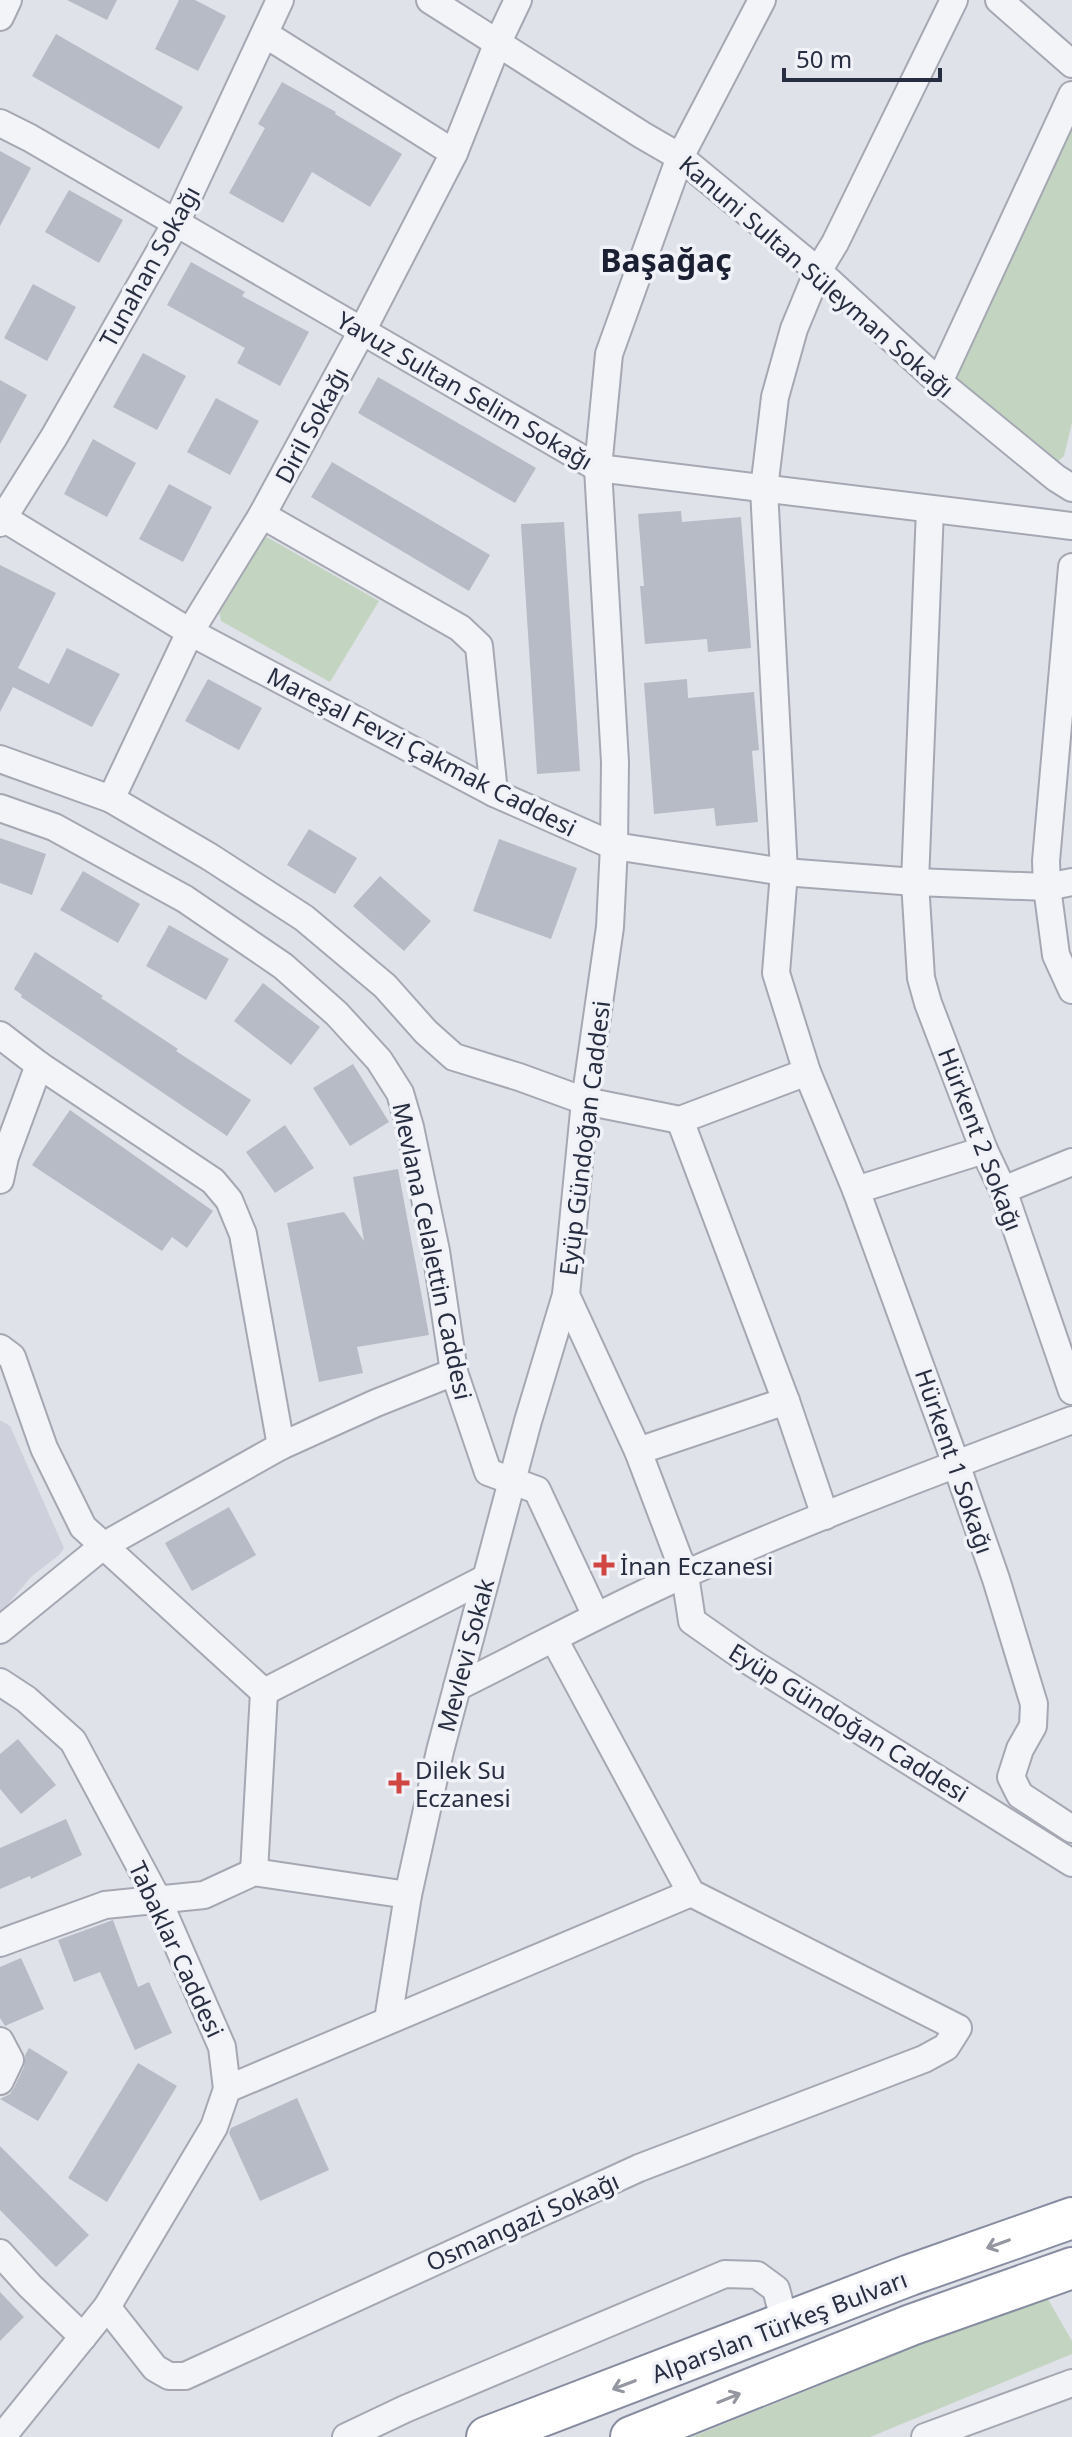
<svg xmlns="http://www.w3.org/2000/svg" width="1072" height="2437" viewBox="0 0 1072 2437" font-family="'Noto Sans',sans-serif">
  <rect width="100%" height="100%" fill="#e0e2e9"/>
  <polygon fill="#ced1dc" points="0,1420 10,1426 64,1548 59,1555 32,1576 0,1613"/>
  <g fill="#c3d4c1">
    <polygon points="1072,118 1072,423 1064,456 1056,463 954,388 952,369"/>
    <polygon points="258,532 379,601 330,682 221,621 218,607"/>
    <polygon points="1045,2294 1072,2341 1072,2354 870,2437 692,2437"/>
  </g>
  <g fill="#b7bbc6">
    <polygon points="67,0 117,0 107,20"/>
    <polygon points="179,0 195,0 226,16 198,71 155,49"/>
    <polygon points="56,34 183,107 159,149 32,76"/>
    <polygon points="282,82 336,112 335,114 402,154 370,207 312,172 283,223 229,193 265,128 258,124"/>
    <polygon points="0,151 31,168 0,226"/>
    <polygon points="69,190 123,220 99,263 45,232"/>
    <polygon points="191,262 245,292 242,296 309,332 280,386 237,363 245,348 167,305"/>
    <polygon points="33,284 76,307 47,361 4,338"/>
    <polygon points="143,353 186,376 157,430 113,407"/>
    <polygon points="378,377 536,468 515,503 358,413"/>
    <polygon points="0,380 27,395 0,444"/>
    <polygon points="216,398 259,421 230,475 187,452"/>
    <polygon points="93,439 136,463 107,517 64,494"/>
    <polygon points="332,462 490,555 469,591 311,497"/>
    <polygon points="169,484 212,507 183,562 139,539"/>
    <polygon points="681,511 682,522 741,517 751,648 708,652 707,639 645,644 640,586 644,586 638,514"/>
    <polygon points="564,522 580,771 537,774 521,524"/>
    <polygon points="0,565 56,593 18,668 49,684 67,648 120,674 92,727 13,687 0,712"/>
    <polygon points="208,679 262,708 239,750 185,721"/>
    <polygon points="687,679 688,698 754,692 759,750 752,751 758,822 716,826 714,808 654,814 644,683"/>
    <polygon points="309,829 357,858 335,894 287,865"/>
    <polygon points="0,838 46,854 32,895 0,883"/>
    <polygon points="499,839 577,868 551,939 473,911"/>
    <polygon points="83,871 140,904 118,943 60,910"/>
    <polygon points="380,876 431,921 404,951 353,906"/>
    <polygon points="169,925 229,959 206,1000 146,966"/>
    <polygon points="35,952 103,996 101,998 178,1049 176,1051 251,1100 227,1136 21,997 22,995 14,989"/>
    <polygon points="263,983 320,1027 291,1065 234,1021"/>
    <polygon points="353,1064 389,1122 350,1146 313,1088"/>
    <polygon points="70,1110 213,1211 187,1248 172,1237 162,1251 32,1165"/>
    <polygon points="285,1125 314,1168 275,1193 246,1152"/>
    <polygon points="398,1169 429,1335 357,1347 363,1373 319,1382 287,1223 344,1212 364,1241 353,1177"/>
    <polygon points="229,1507 256,1555 192,1591 165,1543"/>
    <polygon points="18,1739 56,1785 21,1814 0,1789 0,1754"/>
    <polygon points="66,1819 82,1855 31,1879 30,1876 0,1889 0,1848"/>
    <polygon points="113,1920 138,1987 149,1982 172,2033 135,2050 100,1972 74,1982 58,1940"/>
    <polygon points="21,1958 44,2009 5,2026 0,2018 0,1967"/>
    <polygon points="29,2048 68,2072 38,2121 0,2099 10,2094 14,2088 24,2067 25,2055"/>
    <polygon points="138,2063 177,2086 107,2202 68,2178"/>
    <polygon points="297,2098 329,2170 260,2201 229,2133 231,2128"/>
    <polygon points="0,2146 89,2235 56,2267 0,2210"/>
    <polygon points="0,2292 24,2317 0,2341"/>
  </g>
  <g fill="none" stroke-linecap="round" stroke-linejoin="round">
    <defs>
      <g id="minor">
        <polyline points="430,0 642,135 680,157 818,271 939,382 1056,478 1072,488"/>
        <polyline points="762,0 680,157 609,354 598,468 615,762 614,846 610,927 585,1101 566,1295 638,1451 685,1575 692,1621 749,1661 1072,1863"/>
        <polyline points="954,0 835,243 818,271 794,329 775,397 764,489 784,872 776,973 807,1072 856,1190 956,1464 996,1579 1034,1704 1033,1726 1020,1749 1011,1777 1020,1795 1072,1829"/>
        <polyline points="999,0 1072,64"/>
        <polyline points="0,17 8,0"/>
        <polyline points="265,34 454,153"/>
        <polyline points="0,123 30,138 598,468 1072,526"/>
        <polyline points="939,382 1072,95"/>
        <polyline points="930,509 915,882 921,978 928,1003 984,1150 1003,1190 1072,1391"/>
        <polyline points="262,515 460,628 479,646 494,793"/>
        <polyline points="0,516 190,632 494,793 614,846 784,872 915,882 1047,887 1072,882"/>
        <polyline points="0,523 54,437 176,223 280,0"/>
        <polyline points="1072,567 1046,861 1047,887 1056,955 1072,990"/>
        <polyline points="0,759 111,799 210,857 304,918 385,986 426,1032 454,1057 519,1077 585,1101 680,1120 807,1072"/>
        <polyline points="111,799 190,632 262,515 362,331 454,153 498,42 518,0"/>
        <polyline points="0,808 54,827 185,899 283,966 337,1014 379,1060 400,1093 410,1127 436,1251 454,1372 488,1472 537,1490 596,1616"/>
        <polyline points="0,1035 39,1065 213,1181 229,1200 243,1234 281,1446"/>
        <polyline points="0,1180 5,1157 39,1065"/>
        <polyline points="856,1190 984,1150"/>
        <polyline points="1003,1190 1072,1162"/>
        <polyline points="0,1348 12,1357 44,1448 83,1527 264,1692"/>
        <polyline points="786,1401 825,1516"/>
        <polyline points="638,1451 786,1401 680,1120"/>
        <polyline points="0,1630 103,1546 281,1446 376,1403 454,1372"/>
        <polyline points="0,1682 26,1699 73,1741 158,1900 222,2047 227,2089 214,2127 107,2307 2,2437"/>
        <path d="M457,1687c75,-37 148,-77 224,-111 128,-57 260,-106 391,-156"/>
        <polyline points="264,1692 486,1578"/>
        <polyline points="254,1872 264,1692"/>
        <polyline points="0,1943 105,1905 204,1895 254,1872 408,1895"/>
        <polyline points="388,2020 408,1895 440,1751 528,1421 566,1295"/>
        <polyline points="0,2041 10,2060 0,2081"/>
        <polyline points="227,2089 691,1893"/>
        <polyline points="0,2253 30,2286 83,2337"/>
        <polyline points="107,2307 155,2368 169,2376 185,2376 639,2168 924,2059 946,2047 958,2028 691,1893 554,1639"/>
        <polyline points="346,2437 405,2409 725,2274 757,2275 776,2289 785,2323"/>
        <polyline points="925,2437 1072,2383"/>
      </g>
      <g id="highway">
        <polyline points="487,2437 910,2275 1072,2218"/>
        <polyline points="631,2437 911,2325 1072,2268"/>
      </g>
    </defs>
    <use href="#minor" stroke="#a5a8b3" stroke-width="30"/>
    <use href="#highway" stroke="#878da0" stroke-width="44"/>
    <use href="#minor" stroke="#f3f4f8" stroke-width="26"/>
    <use href="#highway" stroke="#fff" stroke-width="40"/>
  </g>
  <defs><path id="oneway-shaft" d="M-6 0H5M1.5-3L5.5 0L1.5 3" fill="none" stroke-width="1.6" stroke-linecap="round" stroke-linejoin="round" transform="scale(2)"/></defs>
  <g stroke="#9496a0">
    <use href="#oneway-shaft" transform="translate(998 2244) rotate(160)"/>
    <use href="#oneway-shaft" transform="translate(624 2385) rotate(159)"/>
    <use href="#oneway-shaft" transform="translate(729 2398) rotate(-22)"/>
  </g>
  <g fill="#d14543" stroke="#f0f2f7" stroke-width="3">
    <path d="M600 1553h8v8h8v8h-8v8h-8v-8h-8v-8h8z"/>
    <path d="M395 1771h8v8h8v8h-8v8h-8v-8h-8v-8h8z"/>
  </g>
  <g text-anchor="middle" dominant-baseline="central" stroke-width="7" stroke-linejoin="round" paint-order="stroke">
    <g font-size="24" fill="#282e41" stroke="#f0f2f7">
      <text transform="translate(149 266) rotate(-61)">Tunahan Sokağı</text>
      <text transform="translate(817 276) rotate(41)">Kanuni Sultan Süleyman Sokağı</text>
      <text transform="translate(465 390) rotate(30)">Yavuz Sultan Selim Sokağı</text>
      <text transform="translate(311 425) rotate(-62)">Diril Sokağı</text>
      <text transform="translate(422 751) rotate(27)">Mareşal Fevzi Çakmak Caddesi</text>
      <text transform="translate(584 1138) rotate(-83)">Eyüp Gündoğan Caddesi</text>
      <text transform="translate(981 1139) rotate(69)">Hürkent 2 Sokağı</text>
      <text transform="translate(433 1251) rotate(78)">Mevlana Celalettin Caddesi</text>
      <text transform="translate(955 1461) rotate(71)">Hürkent 1 Sokağı</text>
      <text transform="translate(465 1655) rotate(-75)">Mevlevi Sokak</text>
      <text transform="translate(849 1722) rotate(32)">Eyüp Gündoğan Caddesi</text>
      <text transform="translate(177 1949) rotate(65)">Tabaklar Caddesi</text>
      <text transform="translate(522 2221) rotate(-24)">Osmangazi Sokağı</text>
      <text transform="translate(779 2326) rotate(-21)">Alparslan Türkeş Bulvarı</text>
    </g>
    <g font-size="24" fill="#282e41" stroke="#f0f2f7" text-anchor="start">
      <text x="620" y="1565">İnan Eczanesi</text>
      <text x="415" y="1769">Dilek Su<tspan x="415" dy="28">Eczanesi</tspan></text>
    </g>
    <g font-size="32" font-weight="bold" fill="#1b1f32" stroke="#f0f2f7">
      <text x="666" y="259">Başağaç</text>
    </g>
  </g>
  <path d="M784 68v12h156v-12" fill="none" stroke="#282e41" stroke-width="4"/>
  <text x="796" y="68" font-size="24" fill="#282e41" stroke="#f0f2f7" stroke-width="6" paint-order="stroke">50 m</text>
</svg>
